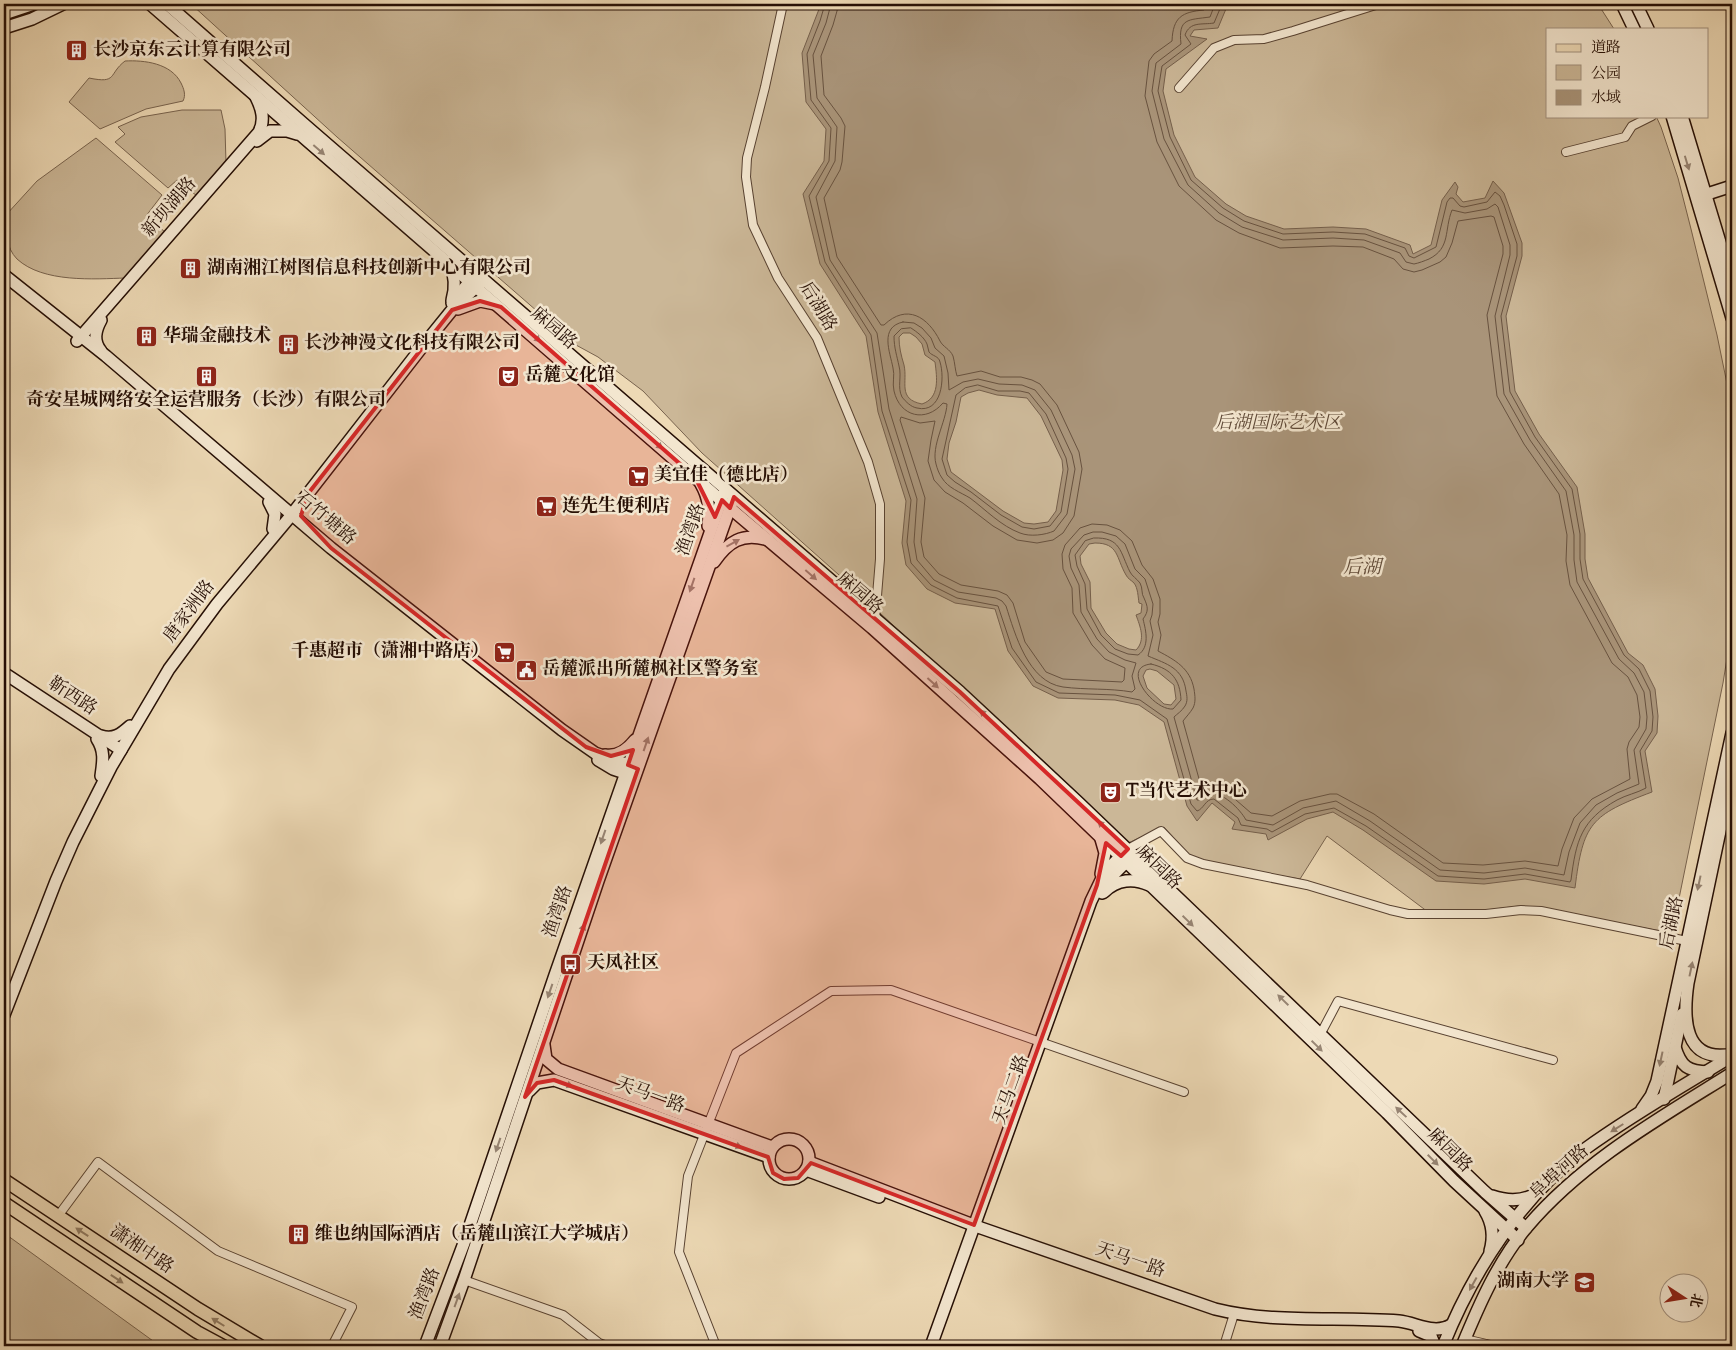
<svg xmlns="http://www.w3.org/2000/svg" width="1736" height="1350" viewBox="0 0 1736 1350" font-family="'Sorts Mill Goudy','Noto Serif SC',serif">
  <rect width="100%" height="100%" fill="#edd9b5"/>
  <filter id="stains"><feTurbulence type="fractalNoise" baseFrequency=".004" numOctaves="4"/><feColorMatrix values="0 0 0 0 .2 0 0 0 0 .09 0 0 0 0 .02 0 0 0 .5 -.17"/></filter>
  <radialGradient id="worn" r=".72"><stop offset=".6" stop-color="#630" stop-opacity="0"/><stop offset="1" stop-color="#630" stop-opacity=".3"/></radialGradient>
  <g fill="#cbb797" stroke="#78634e">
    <polygon points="191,4 1598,4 1614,29 1547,29 1547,116 1656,116 1661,127 1678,178 1691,229 1717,335 1732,408 1732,627 1723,683 1674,923 1662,931 1655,930 1535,907 1519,906 1486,910 1428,912 1327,836 1300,879 1221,866 1189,855 1164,827 1128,843 839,575 702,453 643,391 598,357 576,345 337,137"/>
    <path d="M125,61c19,-1 46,2 56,22 3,6 5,12 2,18l-37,8 -46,20 -31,-27 20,-24c29,6 19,-4 36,-17z"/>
    <polygon points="182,110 221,110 225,129 226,163 197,196 177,180 168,188 115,142 125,134 118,127 141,117"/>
    <path d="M96,138l66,57 -16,21 19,16 -39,46c-32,1 -83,5 -109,-19 -11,-11 -12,-29 -11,-44l31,-34z"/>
    <polygon points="4,1233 160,1346 4,1346"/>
  </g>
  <path fill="#a99479" stroke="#755f4b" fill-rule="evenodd" d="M821,4h407l-10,24 -24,2 -4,6 17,3 -41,30 -3,22 11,44 21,42 31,27 20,12 38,13 49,-2 33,2 44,16 3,9 18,-9 11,-45 13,-18 3,5 -2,7 7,8 22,-4 8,-17 11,12 18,50v13l-16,60 9,75 24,43 38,53 8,47v25l3,19 40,75 15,12 12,24 3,27 -1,17 -12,18 7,41c-61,23 -69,31 -77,96l-50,-9 -41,5 -48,-3 -73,-51 -30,-18 -26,7 -39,21 -2,-6 -34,-5 3,-7 -23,-19 -15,18 -10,-15 -23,-84 -25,-17 -24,-5 -57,-2 -25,-12 -25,-35 -13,-42 -40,-6 -28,-14 -21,-24 -4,-22 4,-42 -28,-89 -12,-76 -46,-72 -17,-70 21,-33 2,-32 -20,-27 -4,-49zM903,333h7l6,4 6,7 3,11 10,7c2,16 5,36 -13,42 -25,-5 -14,-22 -18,-39 -3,-10 -5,-18 -5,-28zM979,390l18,5 30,3 14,18 21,44 1,10 -7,41 -8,11 -14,2 -10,-1 -21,-12 -52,-39 -4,-13 2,-16 7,-21 5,-25 7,-4zM1095,543c24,0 21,15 31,32 2,4 5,5 8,8 4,5 4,14 5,20l3,1 -1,9 -5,2c4,11 10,25 0,35l-7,-1 -12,-5 -11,-11 -15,-25 -1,-26 -9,-18 -1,-8 9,-12zM1150,669l7,2 17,14 2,14 -5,6 -7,-1 -17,-16 -4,-12 3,-6z"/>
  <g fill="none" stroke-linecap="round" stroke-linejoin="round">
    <g stroke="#68523f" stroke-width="1">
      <path d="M825,4l-5,17 -13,33 4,46 20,28 -2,33 -20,35 16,66 46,73 11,76 29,89 -4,42 4,21 20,22 26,13 41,8 14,42 24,34 23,11 56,2 25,5 27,19 24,85 6,7c7,-2 8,-12 17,-12l24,19 3,7 26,4 5,3 33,-18 29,-6 32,18 72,50 46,3 41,-5 45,8 1,-2c5,-39 10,-60 46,-80 9,-5 20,-7 29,-12l-6,-37 12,-20 1,-14 -3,-26 -11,-22 -15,-14 -41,-76 -3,-20v-25l-8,-45 -37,-52 -25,-45 -9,-76 16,-60v-12l-13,-39 -4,-9 -5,-4 -8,10 -23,5 -4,-1 -7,-8h-3l-3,4 -11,45 -22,11 -5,-2 -4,-8 -40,-14 -32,-2 -50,2 -39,-13 -21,-13 -32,-28 -21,-43 -12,-46 4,-25 29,-22 -6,-9c5,-14 17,-10 29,-12l8,-19"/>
      <path d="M831,4l-5,19 -13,32 4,43 20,29 -2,34 -19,36 14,63 47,73 12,76 28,90 -3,43 3,18 17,20 24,12 38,6 6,3 4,5c9,28 22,76 57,81 23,3 46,1 69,5l3,-3 -3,-13 4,-13 -11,-3 -16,-8 -12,-13 -16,-27 -2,-27 -8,-17 -2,-12 2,-7 13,-14 9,-3h9l14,4 9,8 10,25 10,10 8,25 -1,11 -2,6 3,14 -5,21c19,8 35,12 38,35 1,5 2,10 -1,15 -3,5 -8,8 -11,11l23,83h3l8,-7c14,-2 32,16 38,27l27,5 30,-17 33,-7 34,20 70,49 44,3 41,-5 39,7 5,-23 11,-29 16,-18 21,-12 22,-9 -5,-34 12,-21 1,-12 -3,-25 -10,-19 -15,-14 -42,-77 -3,-22v-25l-8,-44 -36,-51 -26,-46 -9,-78 15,-61v-10l-12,-38 -3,-3 -8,5 -22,4 -13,-3c-8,20 -1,38 -23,49 -5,2 -10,4 -15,5l-8,-2 -6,-9 -36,-13 -31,-2 -50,2 -41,-13 -23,-14 -31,-28 -24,-46 -12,-48 4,-28 25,-19c-3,-26 7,-24 29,-27l5,-13"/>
      <path d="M839,4l-6,21 -12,31 3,39 17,23 4,8 -3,36 -2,8 -16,28 13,59 44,68h3c23,-22 44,-8 56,16 3,6 10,8 13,15 2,7 2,14 4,20l24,-5 19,6h21l11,3 8,4 17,21 22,47 3,17 -8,47 -11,17 -10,7 -16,3 -20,-3 -24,-14 -30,-23 -18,-11 -11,-12 -6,-19 3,-21 4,-19 -15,2 -19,-6 -1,3 25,78 -4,44 3,15 15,17 22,11 37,6 9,4 6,8 12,39 21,30 17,7 59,3 2,-2 1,-12 -20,-9 -13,-14 -19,-32 -1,-25 -9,-19 -1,-15 3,-9 15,-17 12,-4 15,1 13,5 12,11 10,24 11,14 7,20v15l-2,8 3,13 -3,16c17,9 32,17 36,38 1,7 2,13 -1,19 -3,5 -7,9 -10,13l18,65 13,-1 7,2 30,26 21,3 28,-15 30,-7h7l37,20 69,49 40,2 42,-4 33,5 4,-17 12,-31 18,-19 38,-20 -3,-30 2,-7 10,-15 1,-10 -3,-22 -9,-18 -16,-14 -42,-78 -4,-24 1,-26 -8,-41 -35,-50 -27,-48 -10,-81 16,-61v-8l-9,-29 -3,-1 -33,5 -6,22 -6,14 -6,5 -18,8 -8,2 -11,-3 -9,-10 -31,-12 -30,-1 -53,2 -41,-15 -23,-13 -37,-34 -22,-44 -12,-46 4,-35 5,-7 18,-13c1,-24 10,-29 32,-31l3,-6"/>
      <path d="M903,322l11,1 8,5 9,10 4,10 9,8 4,17 1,17 14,-8 15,-3 21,5 23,1 13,5 16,20 21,45 3,14 -8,45 -13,17c-9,4 -24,6 -34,2 -19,-7 -34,-23 -50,-35 -10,-6 -22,-10 -28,-20 -3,-4 -5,-10 -6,-14 -5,-18 10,-42 11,-60l-4,-1c-17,20 -43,14 -49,-12 -2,-8 1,-16 -1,-23 -3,-16 -14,-41 10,-46z"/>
      <path d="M911,328c6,4 13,9 16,16 1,3 1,5 2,8 3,4 10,4 11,10 5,16 2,52 -23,46 -6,-1 -11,-6 -15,-11 -5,-10 0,-20 -3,-31 -2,-10 -5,-18 -5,-30l7,-7z"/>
      <polygon points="978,385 998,391 1020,391 1029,393 1046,414 1066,458 1068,469 1061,512 1050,526 1034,529 1022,527 1001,515 971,492 955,482 947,475 942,459 956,395 965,388"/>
      <path d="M1094,538c27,-1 26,14 36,34 2,4 7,7 10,11 3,5 1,11 4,15 4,9 5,13 -1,21 3,12 7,28 -5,36l-10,-1 -13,-5 -14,-14 -14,-26 -2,-25 -8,-18 -2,-11 10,-14z"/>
      <path d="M1151,664c21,5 29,16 30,36l-8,9c-19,2 -54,-42 -22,-45z"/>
    </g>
    <defs>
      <g id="street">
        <polyline points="783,4 765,87 747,158 746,177 753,225 778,278 817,338 868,462 880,504 880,559 875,620"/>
        <polyline points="1179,88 1214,48 1234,40 1264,39 1293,31 1379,4"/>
        <polyline points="1566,152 1625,137 1632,126 1652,116"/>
        <polyline points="1128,849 1161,831 1187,858 1203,864 1307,885 1390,910 1408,914 1486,914 1521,910 1541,911 1687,941"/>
        <polyline points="1320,1035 1338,1001 1553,1060"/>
        <polyline points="58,1216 98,1162 218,1251 352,1307 332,1346"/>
        <polyline points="464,1280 563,1315 599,1343 607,1346"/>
        <polyline points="1465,1339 1495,1346"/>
        <polyline points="716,1346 679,1252 688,1176 736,1053 831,991 891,990 1184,1092"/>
        <polyline points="1224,1346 1234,1314"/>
      </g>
      <g id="secondary">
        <polyline points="150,4 730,508 872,628 1040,779 1387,1113 1454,1181 1518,1240"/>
        <polyline points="167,4 305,125 960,692 1079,803 1485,1192 1526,1228"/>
        <polyline points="1622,4 1634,29"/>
        <polyline points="1636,4 1648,29"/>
        <polyline points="4,14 34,4"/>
        <polyline points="4,28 32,19 63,4"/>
        <polyline points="1672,116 1732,318"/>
        <polyline points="1682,116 1732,282"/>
        <polyline points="257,141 270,131 287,131 297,134"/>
        <polyline points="1701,196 1732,186"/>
        <path d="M450,264c5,12 6,23 2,36"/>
        <polyline points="4,275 106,356 331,548 562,730 595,753 634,767"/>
        <polyline points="452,303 475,275"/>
        <polyline points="458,309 480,301 495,304"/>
        <path d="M101,320c-6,11 -8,21 0,31"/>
        <path d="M77,341l182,-209c6,-12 3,-23 -3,-35"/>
        <path d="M701,484c8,14 9,26 7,42"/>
        <polyline points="269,502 275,514 273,529"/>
        <path d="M714,562c14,-20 28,-30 54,-22"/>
        <polyline points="4,673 121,750"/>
        <path d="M101,736c13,4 20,-2 29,-10"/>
        <path d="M97,739c8,12 6,23 4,37"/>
        <path d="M605,755c13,2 22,-5 30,-15"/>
        <polyline points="598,760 613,769 631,775"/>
        <path d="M1732,774l-44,209c-5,34 -5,81 44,71"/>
        <polyline points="1101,839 1105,853 1101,874"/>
        <path d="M1104,892c13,-13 30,-14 45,-7"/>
        <polyline points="1102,893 1111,877 1131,857"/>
        <polyline points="4,1015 56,881 73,842 111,767 169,669 217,604 289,518 422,347 452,310 482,281"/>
        <polyline points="544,1045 546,1059 558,1069 772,1147"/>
        <path d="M1675,1047c6,20 13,24 33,25"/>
        <polyline points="529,1091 537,1083 554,1080 769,1157"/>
        <polyline points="1664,1099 1682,1014"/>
        <polyline points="1642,1109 1651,1096 1657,1081 1732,733"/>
        <circle cx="789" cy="1159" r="20"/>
        <path d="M809,1162l172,66 234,81c60,15 123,7 184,12 18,2 35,14 52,4"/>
        <polyline points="806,1170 879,1197"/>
        <path d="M1492,1196c15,5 29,6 43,-2"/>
        <path d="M1485,1211c8,13 9,26 5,40"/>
        <polyline points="1419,1331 1431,1336 1435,1346"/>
        <polyline points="425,1346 464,1243 555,975 724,493"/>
        <polyline points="440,1346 464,1280 598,881 732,502"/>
        <polyline points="931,1346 1091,901 1105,872 1125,852"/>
        <path d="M1443,1346c30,-75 77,-148 142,-197 47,-34 98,-63 147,-93"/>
        <path d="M1462,1346c17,-41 36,-85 65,-119 56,-66 133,-109 205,-154"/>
      </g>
      <g id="primary">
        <polyline points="4,1180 198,1309 260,1346"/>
        <polyline points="4,1203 197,1332 223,1346"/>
      </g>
    </defs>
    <use href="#street" stroke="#584231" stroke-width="10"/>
    <use href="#secondary" stroke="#260f05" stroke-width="14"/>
    <use href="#primary" stroke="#260f05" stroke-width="15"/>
    <use href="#street" stroke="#f3e6cf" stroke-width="8"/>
    <use href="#secondary" stroke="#f3e6cf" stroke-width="11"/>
    <use href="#primary" stroke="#edd9b5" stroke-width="12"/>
  </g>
  <defs><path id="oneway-solid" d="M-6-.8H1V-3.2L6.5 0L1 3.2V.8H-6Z" transform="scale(1.25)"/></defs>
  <g fill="#978574">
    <use href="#oneway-solid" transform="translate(319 150) rotate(41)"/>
    <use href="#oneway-solid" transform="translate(1687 163) rotate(73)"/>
    <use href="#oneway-solid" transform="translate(535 337) rotate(41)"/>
    <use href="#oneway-solid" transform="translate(657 444) rotate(41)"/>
    <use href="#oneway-solid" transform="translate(733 543) rotate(-29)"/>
    <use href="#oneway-solid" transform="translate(811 575) rotate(41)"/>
    <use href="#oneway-solid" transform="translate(692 585) rotate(109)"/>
    <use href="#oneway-solid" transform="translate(933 683) rotate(42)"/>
    <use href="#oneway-solid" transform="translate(985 715) rotate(-137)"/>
    <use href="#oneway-solid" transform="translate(646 744) rotate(-71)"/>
    <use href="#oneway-solid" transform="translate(1103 826) rotate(-136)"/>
    <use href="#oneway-solid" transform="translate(603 837) rotate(109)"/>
    <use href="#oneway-solid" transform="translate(1699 883) rotate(102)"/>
    <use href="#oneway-solid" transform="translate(1188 921) rotate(44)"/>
    <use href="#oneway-solid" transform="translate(582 931) rotate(-72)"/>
    <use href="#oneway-solid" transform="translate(1691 969) rotate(-78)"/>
    <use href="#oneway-solid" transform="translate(550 991) rotate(109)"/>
    <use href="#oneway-solid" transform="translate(1283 1000) rotate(-136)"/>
    <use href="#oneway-solid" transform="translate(1317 1046) rotate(44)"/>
    <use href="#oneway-solid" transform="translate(1661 1059) rotate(102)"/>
    <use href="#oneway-solid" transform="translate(566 1084) rotate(20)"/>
    <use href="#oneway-solid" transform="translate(1401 1112) rotate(-137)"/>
    <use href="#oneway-solid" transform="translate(1617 1128) rotate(148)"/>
    <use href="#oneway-solid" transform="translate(498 1145) rotate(109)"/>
    <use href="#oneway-solid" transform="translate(735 1145) rotate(20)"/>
    <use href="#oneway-solid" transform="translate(1433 1160) rotate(45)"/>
    <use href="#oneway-solid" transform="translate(1473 1284) rotate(119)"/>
    <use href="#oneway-solid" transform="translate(457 1300) rotate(-70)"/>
  </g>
  <g fill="#937e66">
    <use href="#oneway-solid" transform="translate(82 1232) rotate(-147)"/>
    <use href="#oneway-solid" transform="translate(117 1279) rotate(34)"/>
    <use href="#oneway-solid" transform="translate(218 1322) rotate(-148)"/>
  </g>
  <path fill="#d62828" fill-opacity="0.2" stroke="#d62828" stroke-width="4" stroke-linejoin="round" d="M480,301l21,6 194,170 20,40 7,-17 8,8 4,-11 226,195 168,157 -7,7 -15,-13 -9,42 -123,340 -163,-62 -13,15 -14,1 -11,-6 -5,-16 -214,-77 -17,3 -12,14 113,-328 -10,-4 5,-15 -22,6 -25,-9 -255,-199 -30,-32 6,-21 145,-185z"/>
  <defs>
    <symbol id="building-square" viewBox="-11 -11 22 22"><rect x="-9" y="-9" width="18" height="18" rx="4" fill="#8f2418" stroke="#f3e6cf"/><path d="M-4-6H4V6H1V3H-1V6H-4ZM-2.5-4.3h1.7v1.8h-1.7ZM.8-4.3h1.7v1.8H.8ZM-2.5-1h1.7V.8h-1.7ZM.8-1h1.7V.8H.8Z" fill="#fff"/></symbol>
    <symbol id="theatre-square" viewBox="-11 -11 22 22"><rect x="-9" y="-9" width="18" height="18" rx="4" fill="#8f2418" stroke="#f3e6cf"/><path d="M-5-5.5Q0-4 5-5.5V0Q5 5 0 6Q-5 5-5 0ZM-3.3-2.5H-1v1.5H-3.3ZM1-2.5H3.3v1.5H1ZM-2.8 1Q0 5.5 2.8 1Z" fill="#fff"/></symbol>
    <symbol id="supermarket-square" viewBox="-11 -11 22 22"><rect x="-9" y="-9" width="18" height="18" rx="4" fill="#8f2418" stroke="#f3e6cf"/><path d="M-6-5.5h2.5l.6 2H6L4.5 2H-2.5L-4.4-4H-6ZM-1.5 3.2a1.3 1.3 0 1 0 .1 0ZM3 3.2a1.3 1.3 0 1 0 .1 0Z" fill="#fff"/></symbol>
    <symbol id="civic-square" viewBox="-11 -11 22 22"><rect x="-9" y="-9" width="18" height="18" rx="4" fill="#8f2418" stroke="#f3e6cf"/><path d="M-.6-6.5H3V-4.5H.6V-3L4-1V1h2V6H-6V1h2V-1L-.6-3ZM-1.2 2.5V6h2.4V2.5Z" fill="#fff"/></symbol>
    <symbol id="bus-square" viewBox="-11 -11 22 22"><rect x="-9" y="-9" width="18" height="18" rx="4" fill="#8f2418" stroke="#f3e6cf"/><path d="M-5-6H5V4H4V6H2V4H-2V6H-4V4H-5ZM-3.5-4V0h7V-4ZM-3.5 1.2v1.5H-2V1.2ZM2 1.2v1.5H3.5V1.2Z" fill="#fff"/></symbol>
    <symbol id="university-square" viewBox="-11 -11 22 22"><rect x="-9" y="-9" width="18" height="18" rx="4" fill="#8f2418" stroke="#f3e6cf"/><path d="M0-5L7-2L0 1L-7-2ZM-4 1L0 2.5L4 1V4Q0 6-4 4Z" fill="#fff"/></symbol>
  </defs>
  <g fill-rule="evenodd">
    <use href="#building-square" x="64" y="38" width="25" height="25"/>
    <use href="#building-square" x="178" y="256" width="25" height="25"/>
    <use href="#building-square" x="134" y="324" width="25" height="25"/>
    <use href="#building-square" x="276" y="332" width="25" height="25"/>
    <use href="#building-square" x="194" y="364" width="25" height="25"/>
    <use href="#theatre-square" x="496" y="364" width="25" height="25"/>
    <use href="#supermarket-square" x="626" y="464" width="25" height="25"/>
    <use href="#supermarket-square" x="534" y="494" width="25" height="25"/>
    <use href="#supermarket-square" x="492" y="640" width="25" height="25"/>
    <use href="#civic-square" x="514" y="658" width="25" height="25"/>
    <use href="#theatre-square" x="1098" y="780" width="25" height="25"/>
    <use href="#bus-square" x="558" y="952" width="25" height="25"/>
    <use href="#building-square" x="286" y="1222" width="25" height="25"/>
    <use href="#university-square" x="1572" y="1270" width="25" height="25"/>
  </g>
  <g text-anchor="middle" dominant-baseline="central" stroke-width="5" stroke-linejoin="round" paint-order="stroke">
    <g font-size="18" font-weight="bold" fill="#260f05" stroke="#f3e6cf" text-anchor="start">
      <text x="93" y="51">长沙京东云计算有限公司</text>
      <text x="207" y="269">湖南湘江树图信息科技创新中心有限公司</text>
      <text x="163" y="337">华瑞金融技术</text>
      <text x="304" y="344">长沙神漫文化科技有限公司</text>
      <text x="525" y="376">岳麓文化馆</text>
      <text x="206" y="401" text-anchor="middle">奇安星城网络安全运营服务（长沙）有限公司</text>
      <text x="654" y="476">美宜佳（德比店）</text>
      <text x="562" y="507">连先生便利店</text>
      <text x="489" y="652" text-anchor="end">千惠超市（潇湘中路店）</text>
      <text x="542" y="670">岳麓派出所麓枫社区警务室</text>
      <text x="1126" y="792">T当代艺术中心</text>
      <text x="587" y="964">天凤社区</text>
      <text x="315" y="1235">维也纳国际酒店（岳麓山滨江大学城店）</text>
      <text x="1569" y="1282" text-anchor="end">湖南大学</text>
    </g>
    <g font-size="18" fill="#260f05" stroke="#f3e6cf">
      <text transform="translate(170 208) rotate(-49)">新坝湖路</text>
      <text transform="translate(817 307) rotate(59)">后湖路</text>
      <text transform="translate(553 329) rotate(41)">麻园路</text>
      <text transform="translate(325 519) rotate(40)">石竹塘路</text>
      <text transform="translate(692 530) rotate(-71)">渔湾路</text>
      <text transform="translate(859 594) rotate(41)">麻园路</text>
      <text transform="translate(190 612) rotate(-53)">唐家洲路</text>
      <text transform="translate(72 697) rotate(33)">靳西路</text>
      <text transform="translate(1158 868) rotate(44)">麻园路</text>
      <text transform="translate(559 912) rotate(-71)">渔湾路</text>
      <text transform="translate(1673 923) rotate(-78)">后湖路</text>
      <text transform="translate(1012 1090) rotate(-70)">天马二路</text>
      <text transform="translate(650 1096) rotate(20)">天马一路</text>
      <text transform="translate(1449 1151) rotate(45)">麻园路</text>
      <text transform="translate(1560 1173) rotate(-42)">阜埠河路</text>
      <text transform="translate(141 1250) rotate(34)">潇湘中路</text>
      <text transform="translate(1130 1261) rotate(19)">天马一路</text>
      <text transform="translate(426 1294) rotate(-69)">渔湾路</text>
    </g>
    <g font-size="18" font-style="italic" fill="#604a38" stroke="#f3e6cf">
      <text x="1278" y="424">后湖国际艺术区</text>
    </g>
    <g font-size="19" font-style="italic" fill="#614b39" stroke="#f3e6cf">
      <text x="1362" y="568">后湖</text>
    </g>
  </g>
  <rect width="1736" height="1350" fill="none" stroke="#edd9b5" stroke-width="20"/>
  <rect x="5" y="5" width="1726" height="1340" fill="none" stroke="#260f05" stroke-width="2.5"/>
  <rect x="10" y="10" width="1716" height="1330" fill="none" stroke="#260f05"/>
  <rect x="1546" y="28" width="162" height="90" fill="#f3e6cf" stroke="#a1907e"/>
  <rect x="1556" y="44" width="25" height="8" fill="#edd9b5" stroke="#a1907e"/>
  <text x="1591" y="52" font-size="15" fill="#260f05">道路</text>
  <rect x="1556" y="65" width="25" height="15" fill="#cbb797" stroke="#a1907e"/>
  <text x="1591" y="78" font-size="15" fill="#260f05">公园</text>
  <rect x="1556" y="90" width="25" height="15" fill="#a99479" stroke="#a1907e"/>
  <text x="1591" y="102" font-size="15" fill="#260f05">水域</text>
  <g transform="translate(1684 1298) rotate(102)"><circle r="24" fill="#f3e6cf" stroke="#a1907e"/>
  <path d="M0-4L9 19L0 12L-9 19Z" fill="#8f2418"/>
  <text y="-8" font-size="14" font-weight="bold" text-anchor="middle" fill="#260f05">北</text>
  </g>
  <rect width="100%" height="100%" filter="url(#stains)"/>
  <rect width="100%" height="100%" fill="url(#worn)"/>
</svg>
